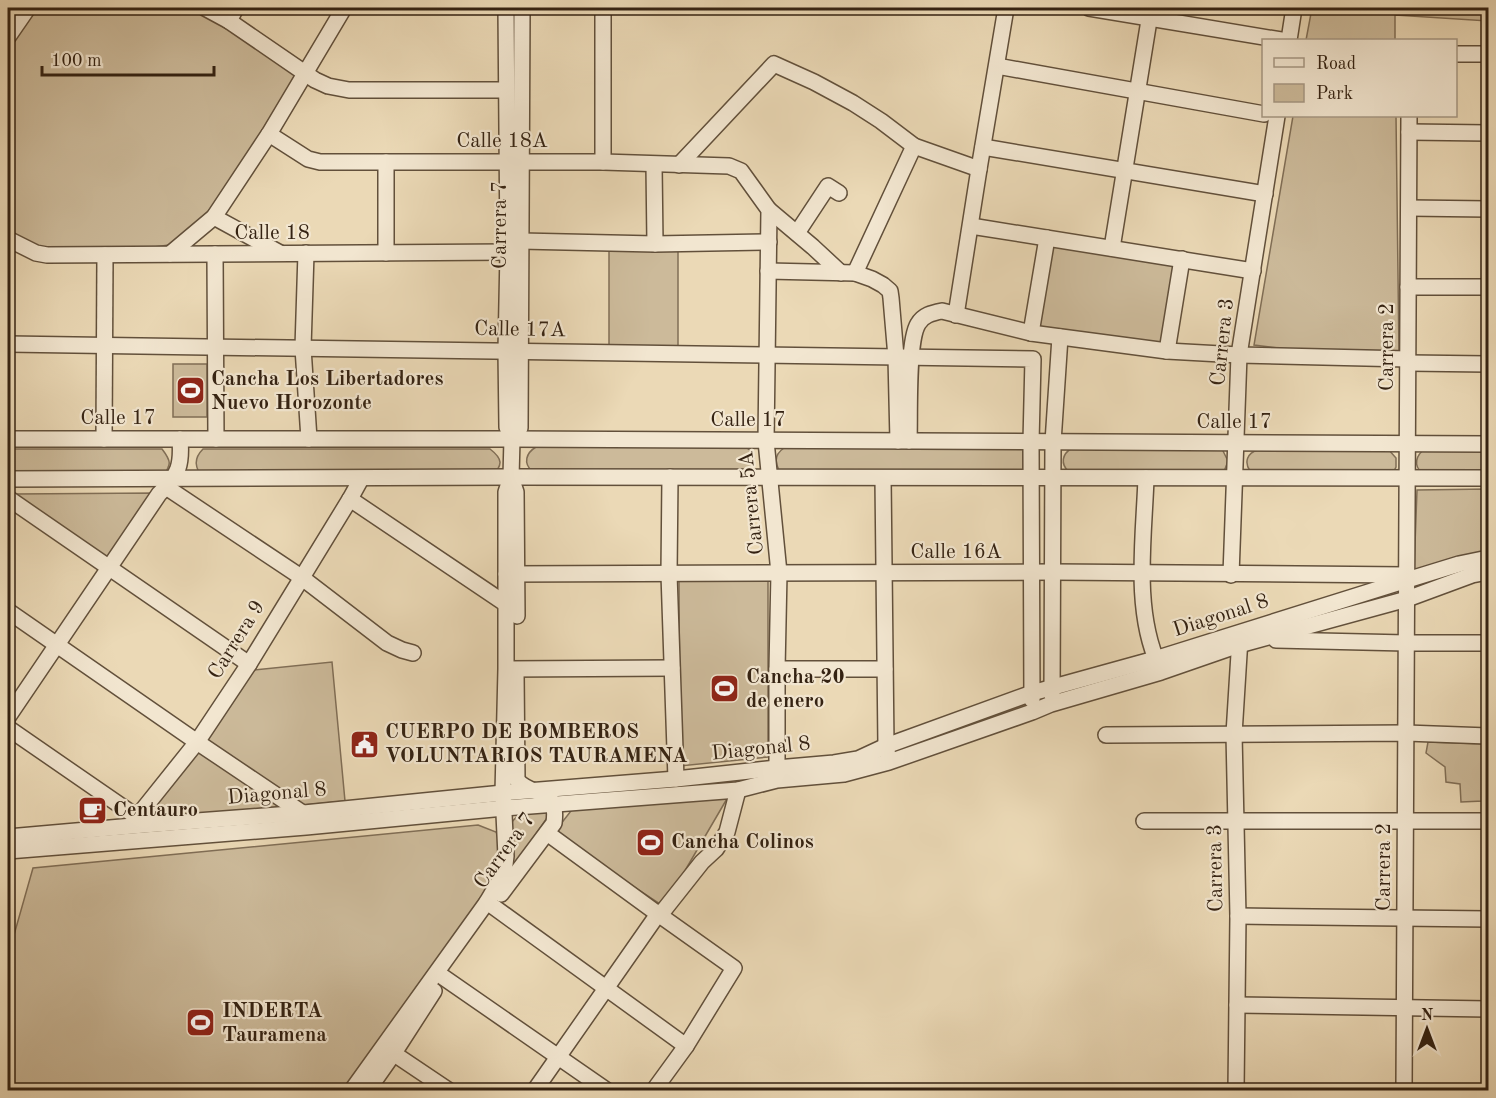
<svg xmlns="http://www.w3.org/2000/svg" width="1496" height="1098" viewBox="0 0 1496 1098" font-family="'Old Standard TT',serif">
  <rect width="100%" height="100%" fill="#ebd9b6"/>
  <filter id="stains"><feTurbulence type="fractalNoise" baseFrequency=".00333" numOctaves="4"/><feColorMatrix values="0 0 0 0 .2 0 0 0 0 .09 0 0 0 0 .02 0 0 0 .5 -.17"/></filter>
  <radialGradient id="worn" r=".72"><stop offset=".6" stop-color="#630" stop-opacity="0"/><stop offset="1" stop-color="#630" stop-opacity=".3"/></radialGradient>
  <g fill="#ccba9a" stroke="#806e56" stroke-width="1.5">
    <polygon points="33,8 193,8 228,26 298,72 207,220 169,245 115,252 40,249 8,230 8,49"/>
    <polygon points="1312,8 1488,8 1488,21 1395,15 1395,40 1306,40"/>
    <polygon points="1293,116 1396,116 1399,355 1337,355 1254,345"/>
    <polygon points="1048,241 1179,261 1166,346 1035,327"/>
    <rect x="609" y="249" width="69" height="99"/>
    <rect x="173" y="364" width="34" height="53"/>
    <path d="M536,447h208c12,3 13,17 5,25l-217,-1c-9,-8 -6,-18 4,-24z"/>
    <path d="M1023,447v26l-244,-3c-5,-9 -4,-16 5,-22z"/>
    <path d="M1072,448l150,1 6,12 -3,8 -3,3h-153c-9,-8 -7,-18 3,-24z"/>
    <path d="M1488,448v27l-66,-2c-9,-8 -6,-18 3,-24z"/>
    <path d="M8,449h154c10,13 9,15 1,28l-155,1z"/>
    <path d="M203,449h287c13,10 13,16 2,27l-289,2c-8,-10 -10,-19 0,-29z"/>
    <path d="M1388,449l8,9v9l-2,4h-144c-6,-9 -3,-18 8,-21z"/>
    <polygon points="1488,489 1488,550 1414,572 1417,490"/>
    <polygon points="155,493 107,560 15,494"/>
    <polygon points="679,581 768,581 768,757 680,766"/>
    <polygon points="332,662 345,801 303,805 205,740 253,670"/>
    <polygon points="1428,742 1485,744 1484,769 1488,770 1488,783 1485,784 1483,801 1461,802 1460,784 1446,782 1445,767 1426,753"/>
    <polygon points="200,746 289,806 148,818 148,814"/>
    <polygon points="728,797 669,898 663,906 553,834 574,807"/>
    <polygon points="546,811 549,815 509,873 511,823 519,814 523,813"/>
    <polygon points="478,825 496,832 502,846 499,876 348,1090 8,1090 8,956 33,868"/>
  </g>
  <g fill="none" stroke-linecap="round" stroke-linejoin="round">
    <defs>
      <g id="minor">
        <polyline points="205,8 229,21 315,80 328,86 349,90 506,90"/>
        <polyline points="1089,8 1281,40"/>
        <polyline points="229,21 236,8"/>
        <polyline points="8,37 28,8"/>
        <polyline points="1289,40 1294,8"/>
        <polyline points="1456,54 1488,54"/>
        <polyline points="997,66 1264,114"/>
        <polyline points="1409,132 1488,133"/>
        <polyline points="269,134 308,159 320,162 603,162 729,166 741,171 769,210 766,441 779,573 777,669 777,768"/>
        <polyline points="983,147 1265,194"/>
        <polyline points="603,162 603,8"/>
        <polyline points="654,165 655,244"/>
        <polyline points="679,165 774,64 814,82 853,103 881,121 914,146 979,169"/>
        <polyline points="1409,208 1488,209"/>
        <polyline points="769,210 813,247 841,273"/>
        <polyline points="214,217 280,253"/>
        <polyline points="971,226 1253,271"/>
        <polyline points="797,233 828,186 839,193"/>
        <polyline points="8,239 36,253 47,255 508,252"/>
        <polyline points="521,241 655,244 769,242"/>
        <polyline points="1112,248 1151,8"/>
        <polyline points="306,253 303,348 309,439"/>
        <polyline points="386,253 386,162"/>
        <polyline points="170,254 214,217 269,134 344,8"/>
        <polyline points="215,254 216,439"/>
        <polyline points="768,271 855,273 872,279 883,285 890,291 891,298 896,357 898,441"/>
        <polyline points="855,273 914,146"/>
        <polyline points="1408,287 1488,287"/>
        <polyline points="956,315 979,169 1006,8"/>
        <polyline points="1031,333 1047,238"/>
        <polyline points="8,344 1033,359 1031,442 1032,700"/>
        <polyline points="1167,351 1182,259"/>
        <polyline points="1408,363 1488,364"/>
        <polyline points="8,439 512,439 1488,444"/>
        <polyline points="104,439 105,255"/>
        <polyline points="512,439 520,428 522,8"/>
        <path d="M909,441c1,-24 -2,-99 9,-117 5,-9 14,-11 24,-13l89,22 136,18 72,4 169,4"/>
        <polyline points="511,477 516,492 517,616"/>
        <polyline points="670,477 669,574 676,779"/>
        <polyline points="883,478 886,746 888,756"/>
        <path d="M1146,478c-2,60 -13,132 13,188"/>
        <polyline points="8,479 511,477 1488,478"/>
        <polyline points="166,487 301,577 387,643 402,650 413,653"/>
        <polyline points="8,498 249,664"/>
        <polyline points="350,499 506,604"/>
        <polyline points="506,574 1053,572 1406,575"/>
        <polyline points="1231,575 1239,355 1277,116"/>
        <polyline points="8,611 197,742 304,814"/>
        <polyline points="1276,640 1406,643 1488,643"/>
        <polyline points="507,669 672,668"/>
        <polyline points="777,669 885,669"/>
        <polyline points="1052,695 1053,442 1060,337"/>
        <path d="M8,717l151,-223c20,-19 23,-29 21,-55"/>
        <polyline points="8,728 137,817 142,823"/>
        <polyline points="1106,735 1406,733 1488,736"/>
        <polyline points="137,817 197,742 249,664 350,499 361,479"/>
        <polyline points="1144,821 1488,821"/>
        <polyline points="547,833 658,914 734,968 686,1046 654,1090"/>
        <polyline points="8,837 144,825 304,813 503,793 676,779 777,768 834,763 858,759 886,746 1032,693 1155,659 1407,580 1459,564 1488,558"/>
        <polyline points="8,851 306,827 504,808 738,790 777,780 844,774 889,762 1032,712 1051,704 1161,672 1239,645 1407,599 1472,575 1488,572"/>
        <path d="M501,894l53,-71c5,-38 -21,-24 -37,-43l-1,-107"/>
        <polyline points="487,902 686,1046"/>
        <polyline points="1238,916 1488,919"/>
        <polyline points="443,977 606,1090"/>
        <polyline points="1237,1005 1488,1009"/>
        <polyline points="387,1049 448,1090"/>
        <polyline points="352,1090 487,902 504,873 506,856 503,793 506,669 506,492 511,477 512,439 507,427 506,351 508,252 506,8"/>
        <polyline points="368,1090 394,1053 434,991"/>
        <polyline points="535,1090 658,914 664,910 702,862 716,849 727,832 738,790"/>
        <polyline points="1236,1090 1238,916 1234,734 1240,638"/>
        <polyline points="1404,1090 1409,116"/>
      </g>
    </defs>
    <use href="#minor" stroke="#62503b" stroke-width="18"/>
    <use href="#minor" stroke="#f2e6d0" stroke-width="15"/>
  </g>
  <defs>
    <symbol id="stadium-square" viewBox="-11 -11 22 22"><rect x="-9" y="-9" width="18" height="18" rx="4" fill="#8f2418" stroke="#f2e6d0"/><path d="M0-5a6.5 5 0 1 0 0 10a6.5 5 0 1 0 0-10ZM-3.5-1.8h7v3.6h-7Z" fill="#fff"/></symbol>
    <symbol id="civic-square" viewBox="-11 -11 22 22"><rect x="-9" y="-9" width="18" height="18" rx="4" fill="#8f2418" stroke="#f2e6d0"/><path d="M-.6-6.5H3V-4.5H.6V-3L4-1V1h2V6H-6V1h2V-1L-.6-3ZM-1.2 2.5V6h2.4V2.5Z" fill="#fff"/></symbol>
    <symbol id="cafe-square" viewBox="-11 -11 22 22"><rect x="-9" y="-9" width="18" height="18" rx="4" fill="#8f2418" stroke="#f2e6d0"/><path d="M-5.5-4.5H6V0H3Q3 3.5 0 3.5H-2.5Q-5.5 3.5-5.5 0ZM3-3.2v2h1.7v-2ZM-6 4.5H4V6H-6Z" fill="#fff"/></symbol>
  </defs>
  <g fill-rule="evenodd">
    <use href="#stadium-square" x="174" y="374" width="33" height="33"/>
    <use href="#stadium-square" x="708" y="672" width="33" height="33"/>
    <use href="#civic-square" x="348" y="728" width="33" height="33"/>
    <use href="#cafe-square" x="76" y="794" width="33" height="33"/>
    <use href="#stadium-square" x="634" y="826" width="33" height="33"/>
    <use href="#stadium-square" x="184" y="1006" width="33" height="33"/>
  </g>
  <g text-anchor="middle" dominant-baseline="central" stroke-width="4.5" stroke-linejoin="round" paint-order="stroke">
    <g font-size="21" fill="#342212" stroke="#f2e6d0">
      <text x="502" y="141">Calle 18A</text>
      <text transform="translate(500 225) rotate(-90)">Carrera 7</text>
      <text x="272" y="233">Calle 18</text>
      <text transform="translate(520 330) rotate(1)">Calle 17A</text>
      <text transform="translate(1223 342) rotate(-84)">Carrera 3</text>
      <text transform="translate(1387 347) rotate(-90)">Carrera 2</text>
      <text x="118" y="418">Calle 17</text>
      <text x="748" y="420">Calle 17</text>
      <text x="1234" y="422">Calle 17</text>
      <text transform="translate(752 503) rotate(-96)">Carrera 5A</text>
      <text x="956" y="552">Calle 16A</text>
      <text transform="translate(1221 616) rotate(-18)">Diagonal 8</text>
      <text transform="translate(237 640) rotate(-58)">Carrera 9</text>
      <text transform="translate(761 749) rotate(-6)">Diagonal 8</text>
      <text transform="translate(277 794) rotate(-5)">Diagonal 8</text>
      <text transform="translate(505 851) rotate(-54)">Carrera 7</text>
      <text transform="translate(1384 867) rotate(-90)">Carrera 2</text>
      <text transform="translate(1216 868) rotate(-91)">Carrera 3</text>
    </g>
    <g font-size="21" font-weight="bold" fill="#342212" stroke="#f2e6d0" text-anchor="start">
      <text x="211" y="379">Cancha Los Libertadores<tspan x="211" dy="24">Nuevo Horozonte</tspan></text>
      <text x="746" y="677">Cancha 20<tspan x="746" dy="24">de enero</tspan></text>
      <text x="385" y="732">CUERPO DE BOMBEROS<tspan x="385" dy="24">VOLUNTARIOS TAURAMENA</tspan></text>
      <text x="113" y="810">Centauro</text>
      <text x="671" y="842">Cancha Colinos</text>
      <text x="222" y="1011">INDERTA<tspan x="222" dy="24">Tauramena</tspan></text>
    </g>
  </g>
  <rect width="1496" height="1098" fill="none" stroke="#ebd9b6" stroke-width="30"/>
  <rect x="9" y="9" width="1478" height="1080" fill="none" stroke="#342212" stroke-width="3"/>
  <rect x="15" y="15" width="1466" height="1068" fill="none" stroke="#342212" stroke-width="1.5"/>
  <rect x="1262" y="39" width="195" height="78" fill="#f2e6d0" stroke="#a69884" stroke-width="1.5"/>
  <rect x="1274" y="58" width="30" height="9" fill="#f2e6d0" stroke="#a69884" stroke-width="1.5"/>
  <text x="1316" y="69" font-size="18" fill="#342212">Road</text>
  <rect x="1274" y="84" width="30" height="18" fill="#ccba9a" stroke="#a69884" stroke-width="1.5"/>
  <text x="1316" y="99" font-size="18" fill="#342212">Park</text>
  <g transform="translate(1427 1029)" stroke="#f2e6d0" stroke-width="4.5" paint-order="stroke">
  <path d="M0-4.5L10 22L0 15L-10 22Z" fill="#342212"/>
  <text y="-9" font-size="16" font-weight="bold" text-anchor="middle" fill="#342212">N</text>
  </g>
  <path d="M42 66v9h172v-9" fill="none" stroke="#342212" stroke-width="3"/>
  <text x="51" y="66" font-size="18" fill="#342212" stroke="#f2e6d0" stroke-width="4.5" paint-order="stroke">100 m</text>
  <rect width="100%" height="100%" filter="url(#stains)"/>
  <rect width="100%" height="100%" fill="url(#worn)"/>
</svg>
